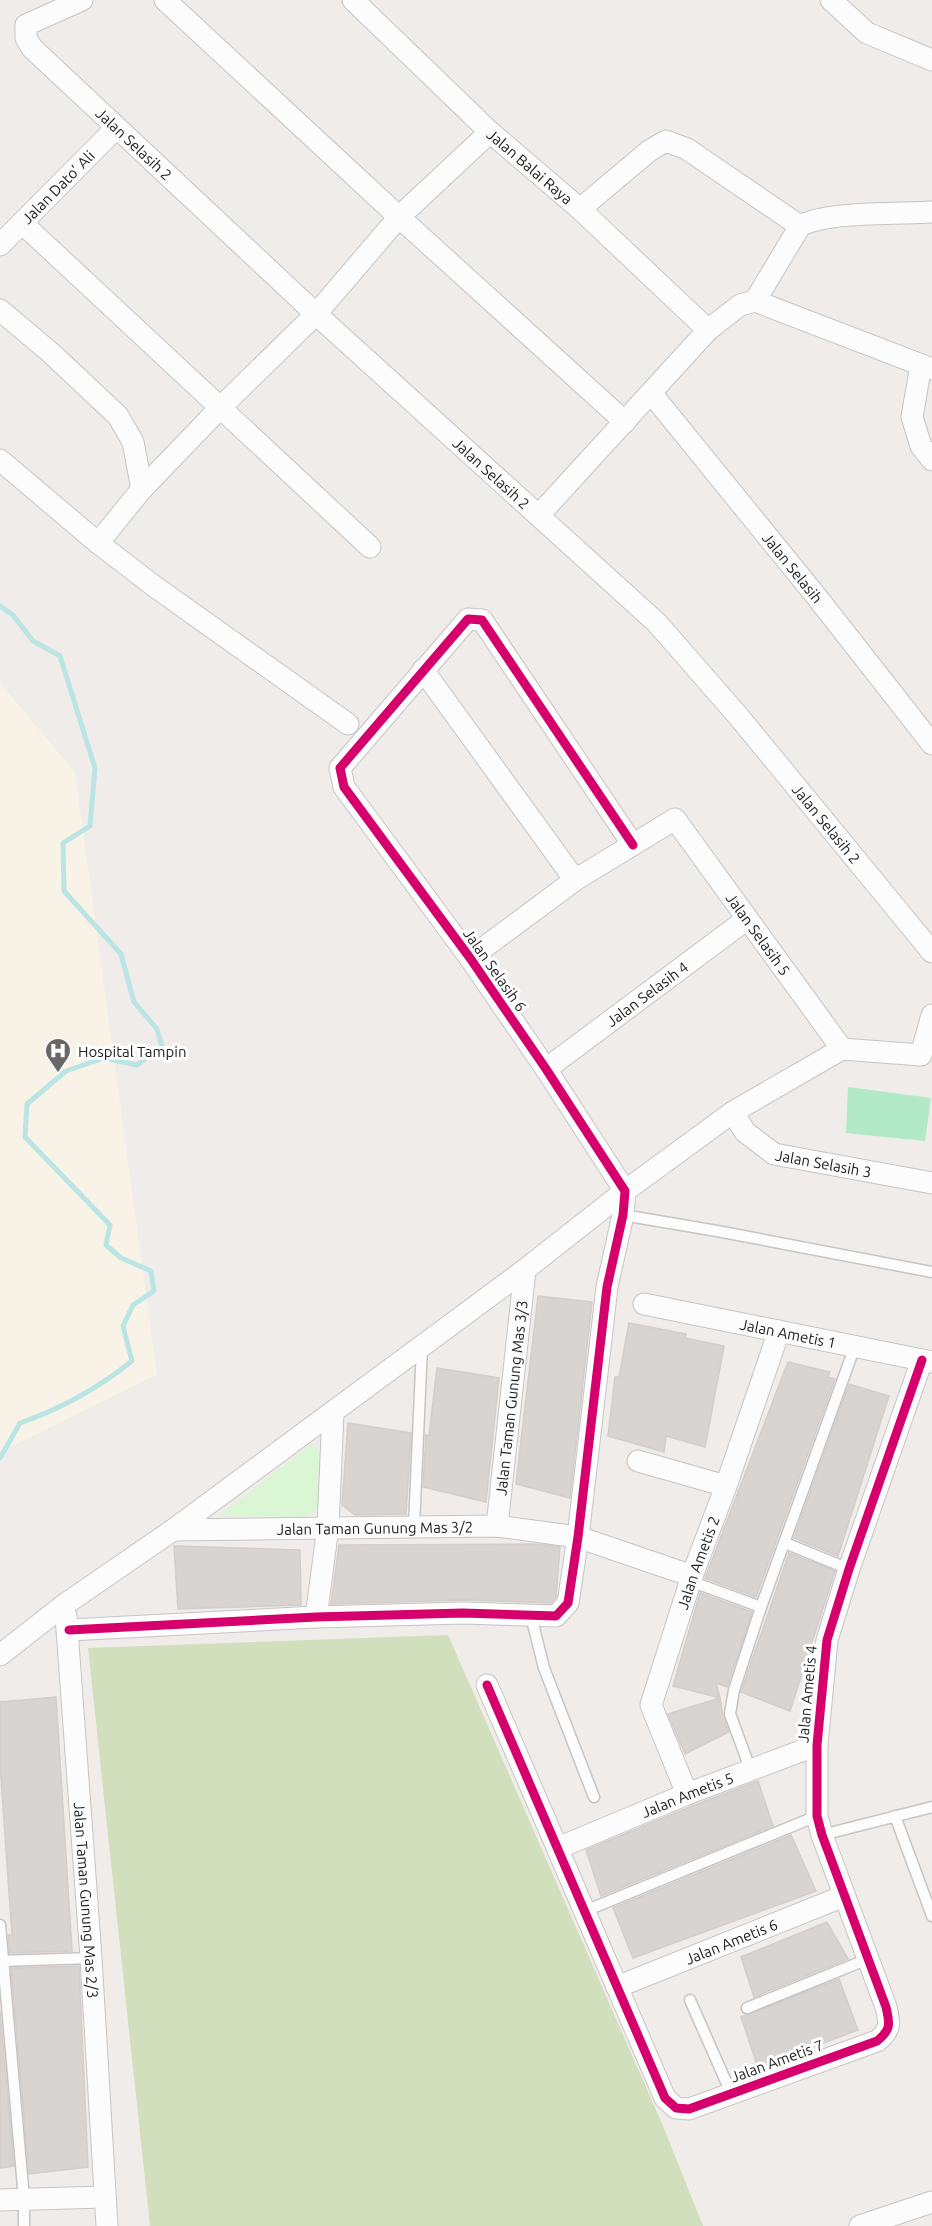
<svg xmlns="http://www.w3.org/2000/svg" width="932" height="2226" viewBox="0 0 932 2226" font-family="Ubuntu,sans-serif">
  <rect width="100%" height="100%" fill="#efecea"/>
  <polygon fill="#f8f3e6" points="0,683 75,772 157,1375 0,1452"/>
  <polygon fill="#d1dfbd" points="448,1635 663,2126 703,2226 150,2226 88,1648"/>
  <polygon fill="#dbf6d5" points="312,1444 324,1453 320,1508 305,1517 218,1516"/>
  <polygon fill="#b2e9c6" points="848,1087 931,1098 925,1141 846,1133"/>
  <g fill="none" stroke-linecap="round" stroke-linejoin="round">
    <path stroke="#bbe5e4" stroke-width="5" d="M0,606l13,9 20,26 27,15 35,112 -5,58 -27,17 1,48 57,63 13,48 23,27 5,17 -25,19 -33,-7 -38,13 -39,33 -2,33 85,88 -4,20 15,13 30,13 3,20 -21,14 -10,21 9,35c-34,27 -71,48 -112,62l-20,35"/>
  </g>
  <g fill="#d8d4d2" stroke="#d3cdcb" stroke-width="1.5">
    <polygon points="538,1296 592,1302 570,1498 516,1484"/>
    <polygon points="629,1323 686,1334 685,1338 724,1346 705,1447 666,1436 664,1452 608,1436 615,1377 619,1377"/>
    <polygon points="788,1362 830,1372 828,1377 835,1379 756,1597 705,1578"/>
    <polygon points="437,1368 499,1378 486,1502 423,1487 426,1435 429,1436"/>
    <polygon points="849,1384 889,1396 838,1556 794,1538"/>
    <polygon points="348,1423 411,1433 406,1514 355,1515 342,1505"/>
    <polygon points="536,1544 560,1547 556,1597 551,1603 463,1600 331,1604 339,1545"/>
    <polygon points="174,1546 300,1550 301,1605 178,1609"/>
    <polygon points="789,1553 835,1571 790,1711 741,1692"/>
    <polygon points="700,1593 752,1612 727,1687 716,1683 720,1698 673,1686"/>
    <polygon points="56,1697 72,1951 10,1953 8,1935 12,1935 0,1763 0,1702"/>
    <polygon points="720,1698 723,1717 729,1732 685,1754 668,1714"/>
    <polygon points="758,1781 773,1826 601,1896 586,1850 692,1806"/>
    <polygon points="791,1835 816,1891 633,1958 613,1908"/>
    <polygon points="827,1922 848,1959 754,1997 741,1957"/>
    <polygon points="79,1966 88,2167 29,2174 11,1968"/>
    <polygon points="839,1979 858,2030 758,2068 741,2017"/>
    <polygon points="0,2011 14,2166 0,2168"/>
  </g>
  <g fill="none" stroke-linecap="round" stroke-linejoin="round">
    <defs>
      <g id="lane">
        <polyline points="623,1215 717,1231 932,1272"/>
        <polyline points="414,1526 422,1347"/>
        <polyline points="785,1543 849,1569"/>
        <polyline points="690,1581 761,1607"/>
        <polyline points="531,1616 544,1668 594,1797"/>
        <polyline points="751,1771 730,1714 734,1690 761,1607 855,1346"/>
        <polyline points="895,1816 932,1916"/>
        <polyline points="822,1835 932,1807"/>
        <polyline points="585,1911 817,1816"/>
        <polyline points="0,1925 24,2199 24,2226"/>
        <polyline points="0,1961 91,1958"/>
        <polyline points="690,2000 731,2093"/>
        <polyline points="747,2008 868,1959"/>
      </g>
      <g id="street">
        <path id="s1" d="M82,0l-56,25v13l6,10 284,266 341,309 82,94 193,235"/>
        <polyline points="165,0 399,217 625,422"/>
        <path id="s2" d="M353,0l137,132 90,77 128,121"/>
        <polyline points="831,0 867,33 932,60"/>
        <polyline points="580,209 649,151 666,141 687,149 800,226"/>
        <polyline points="22,223 370,547"/>
        <path id="s3" d="M0,245l116,-117"/>
        <path d="M755,301l45,-75c27,-15 99,-12 132,-14"/>
        <polyline points="0,310 51,353 118,416 133,442 142,489"/>
        <polyline points="921,365 912,417 921,446 932,460"/>
        <path id="s4" d="M651,393l165,203 116,148"/>
        <polyline points="0,460 98,543 154,586 348,724"/>
        <polyline points="539,515 708,330 740,305 755,301 932,369"/>
        <polyline points="98,543 142,489 220,408 316,314 399,217 490,132"/>
        <polyline points="423,670 575,880"/>
        <path id="s5" d="M470,958l105,-78 100,-61 167,230"/>
        <path id="s6" d="M546,1069l201,-150"/>
        <path id="s7" d="M733,1112l12,20 29,22 158,29"/>
        <path id="s8" d="M644,1304l288,58"/>
        <polyline points="638,1461 726,1486"/>
        <path id="s9" d="M497,1526l28,-256"/>
        <path id="s10" d="M173,1530l324,-4 81,11 114,39"/>
        <path id="s11" d="M66,1616l25,342 16,268"/>
        <polyline points="316,1617 328,1527 333,1412"/>
        <polyline points="69,1630 316,1617 463,1613 556,1616 568,1603 578,1537 607,1287 623,1215 625,1191 546,1069 470,958 344,787 340,768 468,619 482,620 633,845"/>
        <polyline points="0,1655 64,1605 173,1530 522,1272 625,1191 733,1112 842,1049 921,1055 932,1015"/>
        <path d="M487,1685l178,413 11,10 13,1 188,-68c14,-11 13,-17 9,-34l-64,-172 -5,-19v-71l10,-105 22,-71 73,-209"/>
        <path id="s12" d="M687,1794l-36,-89 41,-129 34,-90 53,-155"/>
        <path id="s13" d="M558,1848l129,-54 130,-49"/>
        <path id="s14" d="M617,1987l227,-91"/>
        <polyline points="0,2200 105,2197"/>
        <polyline points="860,2226 932,2202"/>
      </g>
    </defs>
    <use href="#lane" stroke="#c6c5c4" stroke-width="13"/>
    <use href="#street" stroke="#c6c5c4" stroke-width="23"/>
    <use href="#lane" stroke="#fdfcfc" stroke-width="10"/>
    <use href="#street" stroke="#fdfcfc" stroke-width="21"/>
    <defs>
      <g id="cycleway">
        <polyline points="69,1630 316,1617 463,1613 556,1616 568,1603 578,1537 607,1287 623,1215 625,1191 546,1069 470,958 344,787 340,768 468,619 482,620 633,845"/>
        <path d="M487,1685l178,413 11,10 13,1 188,-68c14,-11 13,-17 9,-34l-64,-172 -5,-19v-71l10,-105 22,-71 73,-209"/>
      </g>
    </defs>
    <use href="#cycleway" stroke="#fff" stroke-width="13"/>
    <use href="#cycleway" stroke="#d6006c" stroke-width="9"/>
  </g>
  <defs>
    <symbol id="hospital-pin" viewBox="-11 -11 22 30"><path d="M0 17L-7.5 6A9.5 9.5 0 1 1 7.5 6Z" fill="#696867" stroke="#fff"/><path d="M-5-5h3v3.5h4V-5h3V5h-3V1.5h-4V5h-3Z" fill="#fff"/></symbol>
  </defs>
  <g fill-rule="evenodd">
    <use href="#hospital-pin" x="43" y="1036" width="30" height="40"/>
  </g>
  <g text-anchor="middle" dominant-baseline="central" stroke-width="6" stroke-linejoin="round" paint-order="stroke">
    <g font-size="15" fill="#212121" stroke="#fff">
      <text stroke="none"><textPath href="#s1" startOffset="226">Jalan Selasih 2</textPath></text>
      <text stroke="none"><textPath href="#s2" startOffset="243">Jalan Balai Raya</textPath></text>
      <text stroke="none"><textPath href="#s3" startOffset="82">Jalan Dato’ Ali</textPath></text>
      <text stroke="none"><textPath href="#s1" startOffset="712">Jalan Selasih 2</textPath></text>
      <text stroke="none"><textPath href="#s4" startOffset="225">Jalan Selasih</textPath></text>
      <text stroke="none"><textPath href="#s1" startOffset="1198">Jalan Selasih 2</textPath></text>
      <text stroke="none"><textPath href="#s5" startOffset="390">Jalan Selasih 5</textPath></text>
      <text transform="translate(495 970) rotate(55)">Jalan Selasih 6</text>
      <text stroke="none"><textPath href="#s6" startOffset="126">Jalan Selasih 4</textPath></text>
      <text stroke="none"><textPath href="#s7" startOffset="110">Jalan Selasih 3</textPath></text>
      <text stroke="none"><textPath href="#s8" startOffset="147">Jalan Ametis 1</textPath></text>
      <text stroke="none"><textPath href="#s9" startOffset="129">Jalan Taman Gunung Mas 3/3</textPath></text>
      <text stroke="none"><textPath href="#s10" startOffset="202">Jalan Taman Gunung Mas 3/2</textPath></text>
      <text stroke="none"><textPath href="#s12" startOffset="246">Jalan Ametis 2</textPath></text>
      <text transform="translate(807 1694) rotate(-85)">Jalan Ametis 4</text>
      <text stroke="none"><textPath href="#s13" startOffset="140">Jalan Ametis 5</textPath></text>
      <text stroke="none"><textPath href="#s11" startOffset="285">Jalan Taman Gunung Mas 2/3</textPath></text>
      <text stroke="none"><textPath href="#s14" startOffset="123">Jalan Ametis 6</textPath></text>
      <text transform="translate(777 2061) rotate(-20)">Jalan Ametis 7</text>
    </g>
    <g font-size="15" fill="#212121" stroke="#fff" text-anchor="start">
      <text x="78" y="1051">Hospital Tampin</text>
    </g>
  </g>
</svg>
